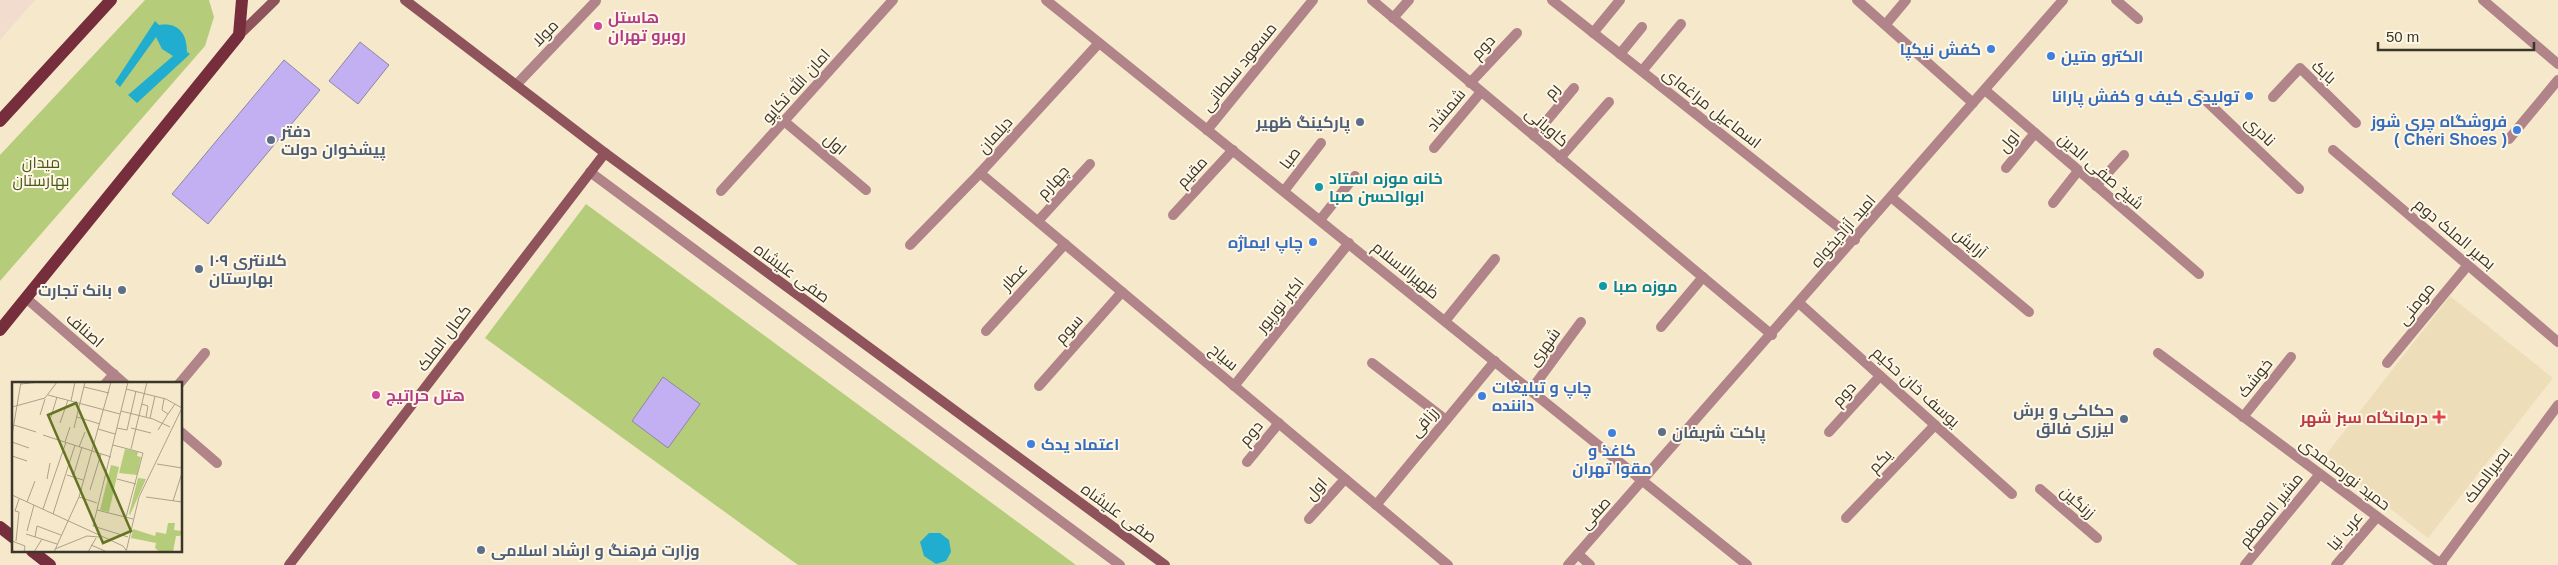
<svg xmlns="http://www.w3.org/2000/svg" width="2558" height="565" viewBox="0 0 2558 565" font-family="Helvetica,Cairo,sans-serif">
  <rect width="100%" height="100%" fill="#f6e9cb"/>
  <polygon fill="#f1dcce" points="0,0 35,0 0,40"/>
  <polygon fill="#eddeb9" points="2450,296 2553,378 2428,538 2324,457"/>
  <g fill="#b5cd7a">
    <polygon points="145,0 209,0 214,17 205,46 0,281 0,155"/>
    <polygon points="586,204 1076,565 798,565 485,338"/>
  </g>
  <g fill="#20adcf">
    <path d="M155,21l4,4c19,-3 28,8 28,27l3,2 -53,49 -9,-8 45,-39 -11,-7 -6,-12 -36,50 -5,-5z"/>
    <polygon points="929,533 940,533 949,540 951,552 946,561 936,564 924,556 920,542"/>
  </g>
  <g fill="#c2b0f3" stroke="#8d86a2">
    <polygon points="360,42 389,65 358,104 329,81"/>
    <polygon points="284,60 320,90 208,224 172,194"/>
    <polygon points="663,377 700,404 668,448 632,421"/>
  </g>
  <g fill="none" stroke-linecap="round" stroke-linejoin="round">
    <g stroke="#b08489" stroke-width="10">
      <polyline points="1393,18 1409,0"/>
      <polyline points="1886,24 1906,0"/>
      <polyline points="1593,33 1620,0"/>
      <polyline points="1620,54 1642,27"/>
      <polyline points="1642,71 1681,24"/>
      <polyline points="1470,83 1517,33"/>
      <polyline points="1534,136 1574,88"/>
      <polyline points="1434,148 1481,92"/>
      <polyline points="1560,158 1609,102"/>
      <polyline points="2006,168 2035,133"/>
      <polyline points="2096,186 2124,155"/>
      <polyline points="1284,191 1321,143"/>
      <polyline points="2053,203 2078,171"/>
      <polyline points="1173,215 1233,150"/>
      <polyline points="1320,220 1355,176"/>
      <polyline points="1038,221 1090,164"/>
      <polyline points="1445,321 1495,259"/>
      <polyline points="1661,327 1703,277"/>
      <polyline points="986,331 1065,244"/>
      <polyline points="1372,363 1446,420"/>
      <polyline points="1039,386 1122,292"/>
      <polyline points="1531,390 1581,322"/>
      <polyline points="1829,432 1880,376"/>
      <polyline points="1247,462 1279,423"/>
      <polyline points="1846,518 1935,425"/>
      <polyline points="1309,519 1345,479"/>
      <polyline points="1578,554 1590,565"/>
    </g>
    <g stroke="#b08489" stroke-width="10">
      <polyline points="1372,0 1772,335"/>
      <polyline points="1552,0 1855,240"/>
      <polyline points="1857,0 1973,103"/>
      <polyline points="2116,0 2138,19"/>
      <polyline points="2483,0 2558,64"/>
      <polyline points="516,85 596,1"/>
      <polyline points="1985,90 2199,274"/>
      <polyline points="2200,95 2299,189"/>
      <polyline points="2273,97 2300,68 2356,123"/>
      <polyline points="784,121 866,190"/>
      <polyline points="1207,130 1313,0"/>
      <polyline points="2509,139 2558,80"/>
      <polyline points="2333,150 2558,342"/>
      <polyline points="980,173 1448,565"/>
      <polyline points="721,191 893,0"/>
      <polyline points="1891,197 2029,312"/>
      <polyline points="910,245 980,173 1099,43"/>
      <polyline points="26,298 125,384"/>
      <polyline points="1799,303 2012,494"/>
      <polyline points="2387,363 2468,265"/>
      <polyline points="105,384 114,374"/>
      <polyline points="179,384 205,353"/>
      <polyline points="1234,386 1349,243"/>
      <polyline points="2243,417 2291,357"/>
      <polyline points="181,432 217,463"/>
      <polyline points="2040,489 2097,538"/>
      <polyline points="1376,505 1495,361"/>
      <polyline points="2440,564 2558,405"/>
      <polyline points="1568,565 2063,0"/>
      <polyline points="2245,565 2320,474"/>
      <polyline points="2336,565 2377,517"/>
    </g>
    <g stroke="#b08489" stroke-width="10">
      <polyline points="1046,0 1747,565"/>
      <polyline points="590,172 1120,565"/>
      <polyline points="2158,353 2442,565"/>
    </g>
    <g stroke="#8f535c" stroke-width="10">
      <polyline points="405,0 605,153 1165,565"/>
      <polyline points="239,35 275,0"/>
      <polyline points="289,565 605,153"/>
    </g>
    <g stroke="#762e3c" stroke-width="12">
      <polyline points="0,121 111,0"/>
      <polyline points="0,330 239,35 242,0"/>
      <polyline points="0,527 14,538"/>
      <polyline points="32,551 50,565"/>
    </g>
  </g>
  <g fill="#d1479c" stroke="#fff7e5" stroke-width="2">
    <circle cx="598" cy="26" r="5"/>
    <circle cx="376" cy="395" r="5"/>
  </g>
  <g fill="#3f7fe0" stroke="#fff7e5" stroke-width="2">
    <circle cx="1991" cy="49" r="5"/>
    <circle cx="2051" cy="56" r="5"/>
    <circle cx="2249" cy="96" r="5"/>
    <circle cx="2517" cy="130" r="5"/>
    <circle cx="1313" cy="242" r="5"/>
    <circle cx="1482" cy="396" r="5"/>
    <circle cx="1612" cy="433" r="5"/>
    <circle cx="1031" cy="444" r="5"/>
  </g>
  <g fill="#5c6f8a" stroke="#fff7e5" stroke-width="2">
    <circle cx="1360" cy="122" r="5"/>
    <circle cx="271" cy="140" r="5"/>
    <circle cx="199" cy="269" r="5"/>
    <circle cx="122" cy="290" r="5"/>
    <circle cx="2124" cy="419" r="5"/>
    <circle cx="1662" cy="432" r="5"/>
    <circle cx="481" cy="550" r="5"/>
  </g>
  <g fill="#0f9aa8" stroke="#fff7e5" stroke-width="2">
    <circle cx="1319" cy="187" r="5"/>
    <circle cx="1603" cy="286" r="5"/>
  </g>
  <path fill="#e0444e" stroke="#fff7e5" stroke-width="2" d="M2436.5 409.5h5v5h5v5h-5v5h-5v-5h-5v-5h5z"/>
  <g text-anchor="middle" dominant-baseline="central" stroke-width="4" stroke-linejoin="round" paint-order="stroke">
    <g font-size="16" font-weight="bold" fill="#b23c85" stroke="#fff7e5" text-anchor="start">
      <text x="608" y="17">هاستل<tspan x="608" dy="18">روبرو تهران</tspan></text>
      <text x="386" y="395">هتل حراتیج</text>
    </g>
    <g font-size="16" fill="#3b362a" stroke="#fff7e5">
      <text transform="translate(545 33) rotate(-46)">مولا</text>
      <text transform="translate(1483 47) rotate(-47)">دوم</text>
      <text transform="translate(1239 67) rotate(-51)">مسعود سلطانی</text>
      <text transform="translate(2324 72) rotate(42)">بابک</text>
      <text transform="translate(796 86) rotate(-48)">امان الله تکاپو</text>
      <text transform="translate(1552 91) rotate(-50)">رم</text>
      <text transform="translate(1712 108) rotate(38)">اسماعیل مراغه‌ای</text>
      <text transform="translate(1446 110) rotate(-50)">شمشاد</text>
      <text transform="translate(1547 127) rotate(40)">کاویانی</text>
      <text transform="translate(2260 131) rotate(44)">نادری</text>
      <text transform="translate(995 135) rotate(-48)">دیلمان</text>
      <text transform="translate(2009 141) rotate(-51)">اول</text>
      <text transform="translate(835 144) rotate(40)">اول</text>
      <text transform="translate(1290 158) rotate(-53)">صبا</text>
      <text transform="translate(2101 171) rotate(41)">شیخ صفی الدین</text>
      <text transform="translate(1192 172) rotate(-47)">مقیم</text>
      <text transform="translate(1053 182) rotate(-48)">چهارم</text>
      <text transform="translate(1843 231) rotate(-49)">امید آزادیخواه</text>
      <text transform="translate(2455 234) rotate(40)">بصیر الملک دوم</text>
      <text transform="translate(1970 243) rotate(40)">آرایش</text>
      <text transform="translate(1406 270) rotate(39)">ظهیرالاسلام</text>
      <text transform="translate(792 273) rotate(36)">صفی علیشاه</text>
      <text transform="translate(1014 277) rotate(-47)">عطار</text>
      <text transform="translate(2416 304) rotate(-51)">مومنی</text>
      <text transform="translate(1280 305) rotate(-51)">اکبر نورپور</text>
      <text transform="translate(1069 329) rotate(-48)">سوم</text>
      <text transform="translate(85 330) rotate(41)">اصناف</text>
      <text transform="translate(444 338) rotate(-53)">کمال الملک</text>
      <text transform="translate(1544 347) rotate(-54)">شهری</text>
      <text transform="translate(1224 357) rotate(40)">سیاح</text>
      <text transform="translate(2255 378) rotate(-51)">خوشک</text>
      <text transform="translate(1916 387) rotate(42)">یوسف خان حکیم</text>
      <text transform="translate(1844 394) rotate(-48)">دوم</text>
      <text transform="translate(1424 422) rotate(-49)">رزاقی</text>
      <text transform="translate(1251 433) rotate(-50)">دوم</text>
      <text transform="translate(1880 461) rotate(-46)">یکم</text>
      <text transform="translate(2345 474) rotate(37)">حمید نورمحمدی</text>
      <text transform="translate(2487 475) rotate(-53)">بصیرالملک</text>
      <text transform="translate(1316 489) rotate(-48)">اول</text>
      <text transform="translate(2078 502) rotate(41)">زرنگین</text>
      <text transform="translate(2271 510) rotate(-51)">مشیر المعظم</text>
      <text transform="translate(1119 513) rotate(36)">صفی علیشاه</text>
      <text transform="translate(1595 513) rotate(-48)">صفی</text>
      <text transform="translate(2345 531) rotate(-50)">عرب نیا</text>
    </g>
    <g font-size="16" font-weight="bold" fill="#366cbe" stroke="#fff7e5" text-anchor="end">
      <text x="1981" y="49">کفش نیکپا</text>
      <text x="2061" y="56" text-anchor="start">الکترو متین</text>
      <text x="2239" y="96">تولیدی کیف و کفش پارانا</text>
      <text x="2507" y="121">فروشگاه چری شوز<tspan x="2507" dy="18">( Cheri Shoes )</tspan></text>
      <text x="1303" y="242">چاپ ایماژه</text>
      <text x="1492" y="387" text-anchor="start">چاپ و تبلیغات<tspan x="1492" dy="18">داننده</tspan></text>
      <text x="1041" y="444" text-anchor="start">اعتماد یدک</text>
      <text x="1612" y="450" text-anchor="middle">کاغذ و<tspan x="1612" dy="18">مقوا تهران</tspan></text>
    </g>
    <g font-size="16" font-weight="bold" fill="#4e5e75" stroke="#fff7e5" text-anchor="start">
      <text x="1350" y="122" text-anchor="end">پارکینگ ظهیر</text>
      <text x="281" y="131">دفتر<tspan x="281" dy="18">پیشخوان دولت</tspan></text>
      <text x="209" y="260">کلانتری ۱۰۹<tspan x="209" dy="18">بهارستان</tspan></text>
      <text x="112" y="290" text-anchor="end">بانک تجارت</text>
      <text x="2114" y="410" text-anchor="end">حکاکی و برش<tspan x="2114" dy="18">لیزری فالق</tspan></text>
      <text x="1672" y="432">پاکت شریفان</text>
      <text x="491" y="550">وزارت فرهنگ و ارشاد اسلامی</text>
    </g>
    <g font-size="16" fill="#4b5a1a" stroke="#fff7e5">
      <text x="41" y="162">میدان<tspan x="41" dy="18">بهارستان</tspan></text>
    </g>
    <g font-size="16" font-weight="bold" fill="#0d838f" stroke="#fff7e5" text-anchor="start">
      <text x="1329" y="178">خانه موزه استاد<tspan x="1329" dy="18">ابوالحسن صبا</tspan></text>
      <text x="1613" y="286">موزه صبا</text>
    </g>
    <g font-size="16" font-weight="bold" fill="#be3a42" stroke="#fff7e5" text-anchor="end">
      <text x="2428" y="417">درمانگاه سبز شهر</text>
    </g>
  </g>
  <g transform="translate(12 382)">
    <rect width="170" height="170" fill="#f6e9cb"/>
    <path d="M113,67l13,3 -1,4 4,1 -4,18 -18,-2zM99,83l8,2 -10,45 -9,-2zM126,96l8,1 -16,36 -1,-1zM156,141h7l-1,7 8,1 -2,5h-4l-3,16h-13l-5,-4 1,-5 -25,-5 2,-9 22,7 1,-4 10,2z" fill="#b5cd7a"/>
    <path fill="none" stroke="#aba18b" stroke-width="1" d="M116,0l-35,144 35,11M9,2l19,-2M72,5l25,6M114,7l40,10 16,9M36,13l72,19M152,17l-2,11 6,4 7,-10M59,19l4,-19M130,22l6,2 -2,11M0,25l33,-9 12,-16M109,29l32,8 17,8M28,33l5,-16M65,35l23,7M138,36l5,-22M38,38l7,-23M48,41l8,-23M2,43l22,7M62,46l11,-46M105,46l10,2 9,-39M119,46l20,5M86,47l17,5M146,48l10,-16M0,53l9,-53M31,53l68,22M0,60l17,6M53,60l5,-15M101,63l30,8 -17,64M67,65l6,-15M119,67l16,-67M0,74l15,5M145,82l25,4M55,93l16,5M61,95l9,-30M35,97l3,-16M105,97l19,5M78,108l11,-36M0,113l111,51 3,4M67,115l18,6M134,115l36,5M161,119l9,-28M15,120l8,-21M31,127l23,-67M85,128l36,9M41,132l22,-69M56,139l11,-24 32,-115M15,149l7,-26M14,152l31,10M23,155l2,-11 24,9M0,159l13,5 -1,6M4,159l3,-29 -4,-1 4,-12M79,163l14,6M43,167l32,-13 12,1M22,170l8,-13M42,170l14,-31M76,170l8,-14M114,170l13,-55 43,-89"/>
    <path fill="#647422" fill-opacity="0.15" stroke="#647422" stroke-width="2.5" d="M64,21l55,128 -28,12 -55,-128z"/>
    <rect width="170" height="170" fill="none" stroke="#3b362a" stroke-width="2.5"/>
  </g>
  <path d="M2378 42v8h156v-8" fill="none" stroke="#3b362a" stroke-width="2.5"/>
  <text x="2386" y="42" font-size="15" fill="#3b362a" stroke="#fff7e5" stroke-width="4" paint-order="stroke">50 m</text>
</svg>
